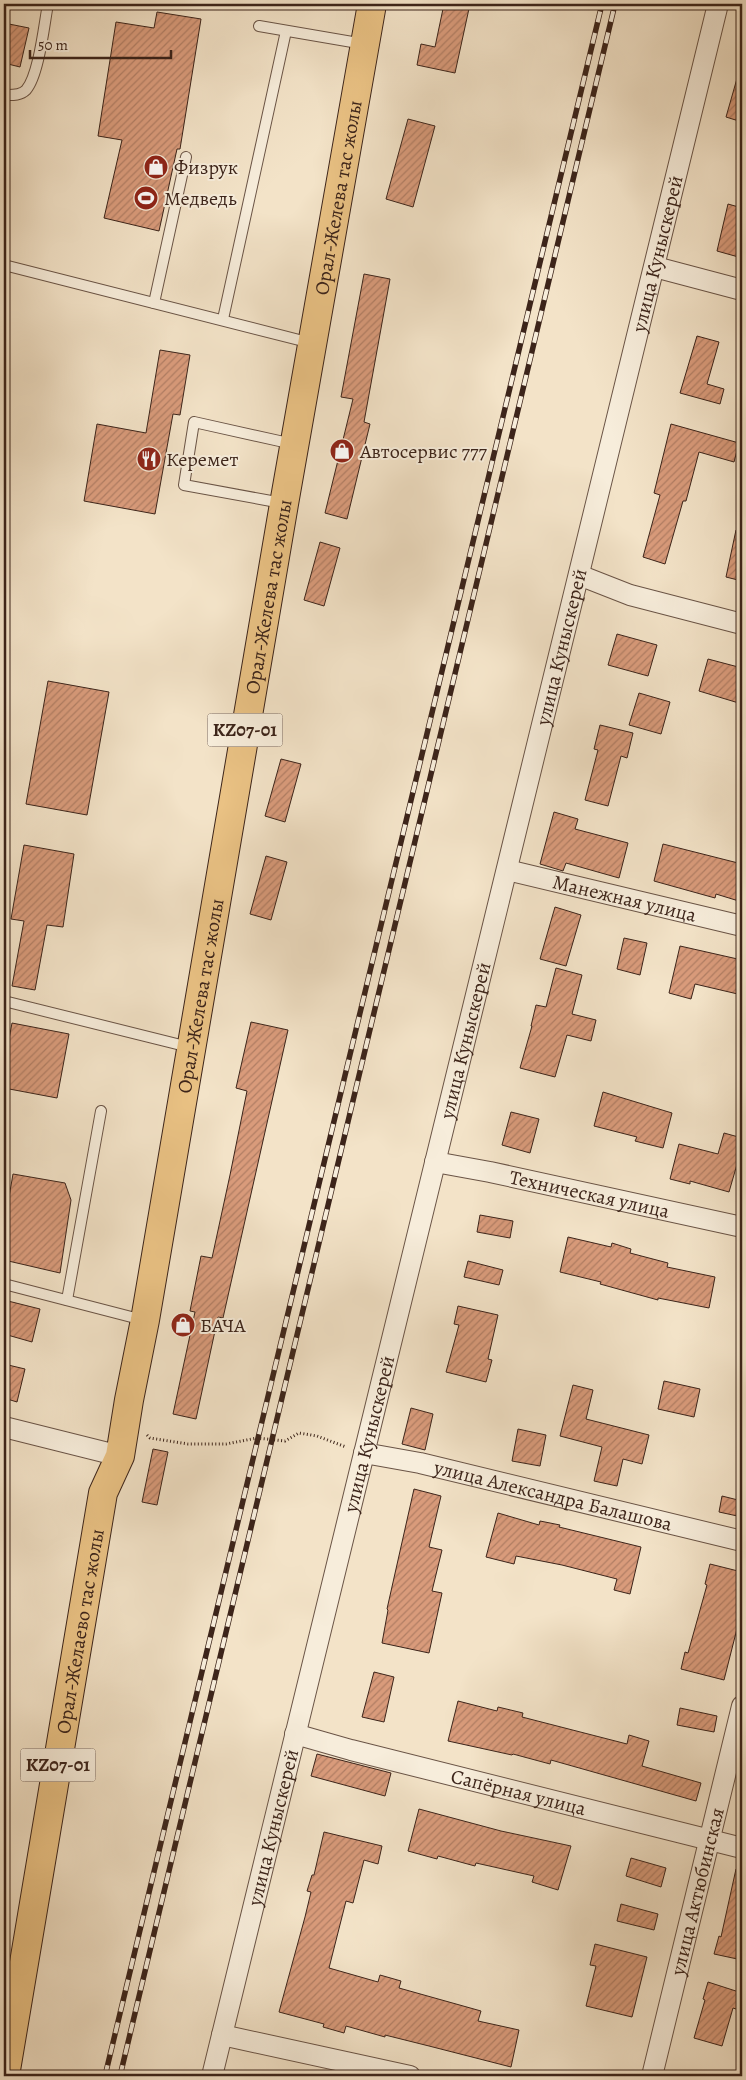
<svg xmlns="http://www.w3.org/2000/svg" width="746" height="2080" viewBox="0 0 746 2080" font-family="Alegreya,serif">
  <defs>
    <pattern id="building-hatch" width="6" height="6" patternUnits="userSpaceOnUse" patternTransform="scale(1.25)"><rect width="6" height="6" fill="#d99b7b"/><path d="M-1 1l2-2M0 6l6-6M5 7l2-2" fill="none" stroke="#b17e64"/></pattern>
  </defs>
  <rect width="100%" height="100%" fill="#f3e3c8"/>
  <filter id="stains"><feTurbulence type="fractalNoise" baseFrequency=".004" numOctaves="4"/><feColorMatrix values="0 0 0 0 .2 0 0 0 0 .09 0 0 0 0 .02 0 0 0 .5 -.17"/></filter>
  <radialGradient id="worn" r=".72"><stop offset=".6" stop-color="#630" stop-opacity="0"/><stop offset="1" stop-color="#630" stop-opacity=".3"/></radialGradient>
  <g fill="url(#building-hatch)" stroke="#3c241a">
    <polygon points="444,4 470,4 455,73 417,65 421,44 435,47"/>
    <polygon points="157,12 201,19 180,149 177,149 159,231 104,218 122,140 98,136 116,22 154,28"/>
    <polygon points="4,23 29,28 20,67 4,63"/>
    <polygon points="738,75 742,75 742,122 726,117"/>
    <polygon points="408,119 435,126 413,207 386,199"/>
    <polygon points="728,204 742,208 742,258 717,251"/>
    <polygon points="364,274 390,279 364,422 370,424 347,519 325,513 353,399 341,397"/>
    <polygon points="697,336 719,342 707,384 724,389 720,404 680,393"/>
    <polygon points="160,350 190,355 180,415 173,414 155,514 84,501 97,424 146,433"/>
    <polygon points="671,424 739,443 734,462 699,452 686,501 683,501 665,564 643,557 660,495 654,493"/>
    <polygon points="736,530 742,531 742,581 726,577"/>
    <polygon points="320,542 340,548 324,606 304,600"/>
    <polygon points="617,634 657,645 648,676 608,665"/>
    <polygon points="708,659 742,668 742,704 699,691"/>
    <polygon points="48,681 109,692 87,815 26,804"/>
    <polygon points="639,693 670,702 661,734 629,725"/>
    <polygon points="600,725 633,733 627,758 621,756 608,806 585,800 598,750 594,749"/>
    <polygon points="281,759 301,764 285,822 265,816"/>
    <polygon points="554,812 578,819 575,829 628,843 619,878 566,863 563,871 540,864"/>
    <polygon points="663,844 742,864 742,902 716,894 715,898 654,881"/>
    <polygon points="24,845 74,854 63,927 47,925 35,990 12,986 24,921 11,919"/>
    <polygon points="266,856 287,862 271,920 250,914"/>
    <polygon points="555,907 581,915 566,966 540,959"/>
    <polygon points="624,938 647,943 640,975 617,969"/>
    <polygon points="680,946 742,960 742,995 695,984 691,999 669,993"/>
    <polygon points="556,968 582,975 572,1014 596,1020 591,1041 567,1035 555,1077 520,1068 532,1026 531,1026 536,1005 546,1007"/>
    <polygon points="251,1022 288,1030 223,1318 218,1317 196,1419 173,1414 195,1312 190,1311 201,1256 212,1258 230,1175 247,1091 236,1088"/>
    <polygon points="12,1023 69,1034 57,1098 4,1088 4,1066"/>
    <polygon points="603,1092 672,1113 663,1148 635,1141 637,1137 594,1126"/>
    <polygon points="511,1112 539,1119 530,1153 502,1145"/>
    <polygon points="724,1133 742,1138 742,1147 729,1192 690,1181 690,1184 670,1179 679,1144 718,1154"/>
    <polygon points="13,1174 65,1183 71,1200 60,1273 4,1260 4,1226"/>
    <polygon points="480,1215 513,1221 510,1238 477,1232"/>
    <polygon points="568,1237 611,1247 612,1243 631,1249 630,1253 668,1263 667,1267 715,1277 709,1308 658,1298 658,1300 600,1284 601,1282 560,1272"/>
    <polygon points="468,1261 503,1270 499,1285 464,1277"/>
    <polygon points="4,1300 40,1309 32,1342 4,1334"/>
    <polygon points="458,1306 498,1315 488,1359 492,1360 486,1382 446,1372 459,1325 454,1324"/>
    <polygon points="4,1364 25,1369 17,1402 4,1398"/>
    <polygon points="664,1381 700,1389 694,1417 658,1409"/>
    <polygon points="573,1385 593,1390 586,1419 649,1435 642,1464 623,1459 617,1486 594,1481 602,1447 560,1436"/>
    <polygon points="411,1408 433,1414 425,1450 402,1444"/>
    <polygon points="518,1429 546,1435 540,1466 512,1461"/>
    <polygon points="153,1449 168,1452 157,1505 142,1502"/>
    <polygon points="414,1489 441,1496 429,1547 442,1550 432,1591 442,1593 429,1653 382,1643 388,1610 387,1609"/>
    <polygon points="722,1496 742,1501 742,1517 719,1512"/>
    <polygon points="498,1513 539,1525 540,1521 560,1525 559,1527 641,1547 630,1594 614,1590 617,1579 562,1565 516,1556 514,1564 486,1557"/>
    <polygon points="710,1564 742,1572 742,1609 724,1680 681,1669 685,1652 688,1653 707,1585 705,1584"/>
    <polygon points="374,1672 394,1677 384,1722 362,1717"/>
    <polygon points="458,1701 497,1711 498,1707 523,1713 522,1717 627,1744 629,1735 649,1741 642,1766 701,1783 696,1801 551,1760 550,1764 513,1754 512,1755 448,1741"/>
    <polygon points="680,1708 717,1716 714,1732 677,1725"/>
    <polygon points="317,1754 391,1773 385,1796 311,1776"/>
    <polygon points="419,1809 501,1831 571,1846 558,1890 532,1882 534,1876 476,1863 475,1866 438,1856 437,1859 408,1851"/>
    <polygon points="324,1832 382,1846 378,1864 364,1860 353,1903 346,1901 329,1968 378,1982 380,1975 401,1981 399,1988 481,2011 478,2021 519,2030 511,2067 429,2046 385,2035 385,2037 346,2026 344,2033 323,2027 324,2024 279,2012 305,1917 311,1892 307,1891 312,1875 314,1875"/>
    <polygon points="631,1858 666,1868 661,1887 626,1876"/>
    <polygon points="736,1869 742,1870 742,1960 714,1954 719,1936 721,1937"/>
    <polygon points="621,1904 658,1914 654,1930 617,1921"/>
    <polygon points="595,1944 647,1957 632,2017 586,2006 596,1966 590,1965"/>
    <polygon points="708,1982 742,1993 739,2010 733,2008 722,2046 694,2038 705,2000 703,1999"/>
  </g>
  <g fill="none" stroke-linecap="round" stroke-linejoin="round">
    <defs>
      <g id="service">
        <polyline points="259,26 364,44"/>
        <path d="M4,95c7,0 16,1 22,-5 13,-15 18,-65 22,-86"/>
        <polyline points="4,265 311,343"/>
        <polyline points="154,303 186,157"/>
        <polyline points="223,319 286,31"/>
        <polyline points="282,503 184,485 194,422 293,444"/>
        <polyline points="4,1001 189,1047"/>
        <polyline points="4,1284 143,1320"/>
        <polyline points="67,1300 101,1111"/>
      </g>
      <g id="minor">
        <polyline points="655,267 742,290"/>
        <polyline points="579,575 630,595 742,624"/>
        <path id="s1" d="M507,870l235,56"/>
        <path id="s2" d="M435,1162l55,10 252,55"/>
        <polyline points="4,1427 120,1456"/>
        <path id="s3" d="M364,1453l56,10 322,78"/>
        <path id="s4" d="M295,1734l56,16 391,98"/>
        <polyline points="222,2035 410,2076"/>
        <path id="s5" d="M212,2076l506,-2072"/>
        <path id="s6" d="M652,2076l90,-370"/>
      </g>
      <g id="primary">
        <path id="s7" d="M5,2076l98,-583 17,-37 9,-56 16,-80 139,-816 88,-500"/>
      </g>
    </defs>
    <use href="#service" stroke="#6a5446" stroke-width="12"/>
    <use href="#minor" stroke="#6a5446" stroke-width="22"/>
    <use href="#primary" stroke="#3c241a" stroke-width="30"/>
    <polyline stroke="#3c241a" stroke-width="3" stroke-dasharray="1 2.5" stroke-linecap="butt" points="147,1435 150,1438 188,1444 226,1444 257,1438 285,1441 299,1433 317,1436 346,1447"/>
    <use href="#service" stroke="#f7eddb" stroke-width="10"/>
    <use href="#minor" stroke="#f7eddb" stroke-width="20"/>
    <use href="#primary" stroke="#eac284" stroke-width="28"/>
    <defs>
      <g id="rail">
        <polyline points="105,2076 602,4"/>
        <polyline points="120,2076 615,4"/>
      </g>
    </defs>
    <use href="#rail" stroke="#3c241a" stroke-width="5.5"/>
    <use href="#rail" stroke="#f7eddb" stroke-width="4" stroke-dasharray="11" stroke-linecap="butt"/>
  </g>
  <defs>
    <symbol id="shop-disc" viewBox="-11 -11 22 22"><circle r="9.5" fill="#8f2418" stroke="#f7eddb"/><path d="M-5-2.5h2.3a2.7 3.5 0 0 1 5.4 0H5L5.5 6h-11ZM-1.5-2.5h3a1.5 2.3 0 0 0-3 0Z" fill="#fff"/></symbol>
    <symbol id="stadium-disc" viewBox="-11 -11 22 22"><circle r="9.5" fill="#8f2418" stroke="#f7eddb"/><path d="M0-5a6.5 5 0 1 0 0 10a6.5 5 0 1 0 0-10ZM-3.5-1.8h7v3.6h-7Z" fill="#fff"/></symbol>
    <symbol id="restaurant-disc" viewBox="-11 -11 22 22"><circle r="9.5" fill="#8f2418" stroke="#f7eddb"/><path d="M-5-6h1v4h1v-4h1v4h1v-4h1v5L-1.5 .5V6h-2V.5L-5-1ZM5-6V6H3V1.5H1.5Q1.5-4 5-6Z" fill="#fff"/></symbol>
  </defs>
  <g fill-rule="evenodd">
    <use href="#shop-disc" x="142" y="153" width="28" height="28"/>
    <use href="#stadium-disc" x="132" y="184" width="28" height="28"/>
    <use href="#shop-disc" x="328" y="437" width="28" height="28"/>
    <use href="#restaurant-disc" x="135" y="445" width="28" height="28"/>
    <use href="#shop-disc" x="169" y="1311" width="28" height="28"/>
  </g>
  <g text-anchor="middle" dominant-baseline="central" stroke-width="4" stroke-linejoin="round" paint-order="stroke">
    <g fill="#f7eddb" stroke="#746054" stroke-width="1">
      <rect x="207.5" y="713.5" width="75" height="33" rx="4"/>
      <rect x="20.5" y="1748.5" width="75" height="33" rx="4"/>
    </g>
    <g font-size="19" font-weight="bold" fill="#3c241a">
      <text x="245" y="730">KZ07-01</text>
      <text x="58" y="1765">KZ07-01</text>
    </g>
    <g font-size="20" fill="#3c241a" stroke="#f7eddb" text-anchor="start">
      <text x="174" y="167">Физрук</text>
      <text x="164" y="198">Медведь</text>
      <text x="360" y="451">Автосервис 777</text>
      <text x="166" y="459">Керемет</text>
      <text x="200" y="1325">БАЧА</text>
    </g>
    <g font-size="20" fill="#3c241a" stroke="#f7eddb">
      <text stroke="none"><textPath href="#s7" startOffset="1909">Орал-Желева тас жолы</textPath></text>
      <text stroke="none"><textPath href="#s5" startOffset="1876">улица Куныскерей</textPath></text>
      <text stroke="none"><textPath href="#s7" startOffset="1504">Орал-Желева тас жолы</textPath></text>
      <text stroke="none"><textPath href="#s5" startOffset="1471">улица Куныскерей</textPath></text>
      <text stroke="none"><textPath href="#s1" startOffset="121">Манежная улица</textPath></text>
      <text stroke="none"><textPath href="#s7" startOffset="1099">Орал-Желева тас жолы</textPath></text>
      <text stroke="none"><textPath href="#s5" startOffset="1066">улица Куныскерей</textPath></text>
      <text stroke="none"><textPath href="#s2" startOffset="158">Техническая улица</textPath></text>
      <text stroke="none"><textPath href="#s5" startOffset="661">улица Куныскерей</textPath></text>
      <text stroke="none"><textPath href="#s3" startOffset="194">улица Александра Балашова</textPath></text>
      <text stroke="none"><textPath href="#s7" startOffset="451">Орал-Желаево тас жолы</textPath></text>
      <text stroke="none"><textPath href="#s4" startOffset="231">Сапёрная улица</textPath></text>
      <text stroke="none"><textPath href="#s5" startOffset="256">улица Куныскерей</textPath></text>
      <text stroke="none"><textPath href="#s6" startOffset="190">улица Актюбинская</textPath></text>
    </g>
  </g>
  <rect width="746" height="2080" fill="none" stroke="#f3e3c8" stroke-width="20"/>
  <rect x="5" y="5" width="736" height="2070" fill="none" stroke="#3c241a" stroke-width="2.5"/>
  <rect x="10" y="10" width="726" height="2060" fill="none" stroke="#3c241a"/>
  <path d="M30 50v8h141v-8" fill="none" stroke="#3c241a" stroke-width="2.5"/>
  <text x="38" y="50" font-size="15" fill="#3c241a" stroke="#f7eddb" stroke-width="4" paint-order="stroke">50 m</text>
  <rect width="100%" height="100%" filter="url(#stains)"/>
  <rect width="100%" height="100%" fill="url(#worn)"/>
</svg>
